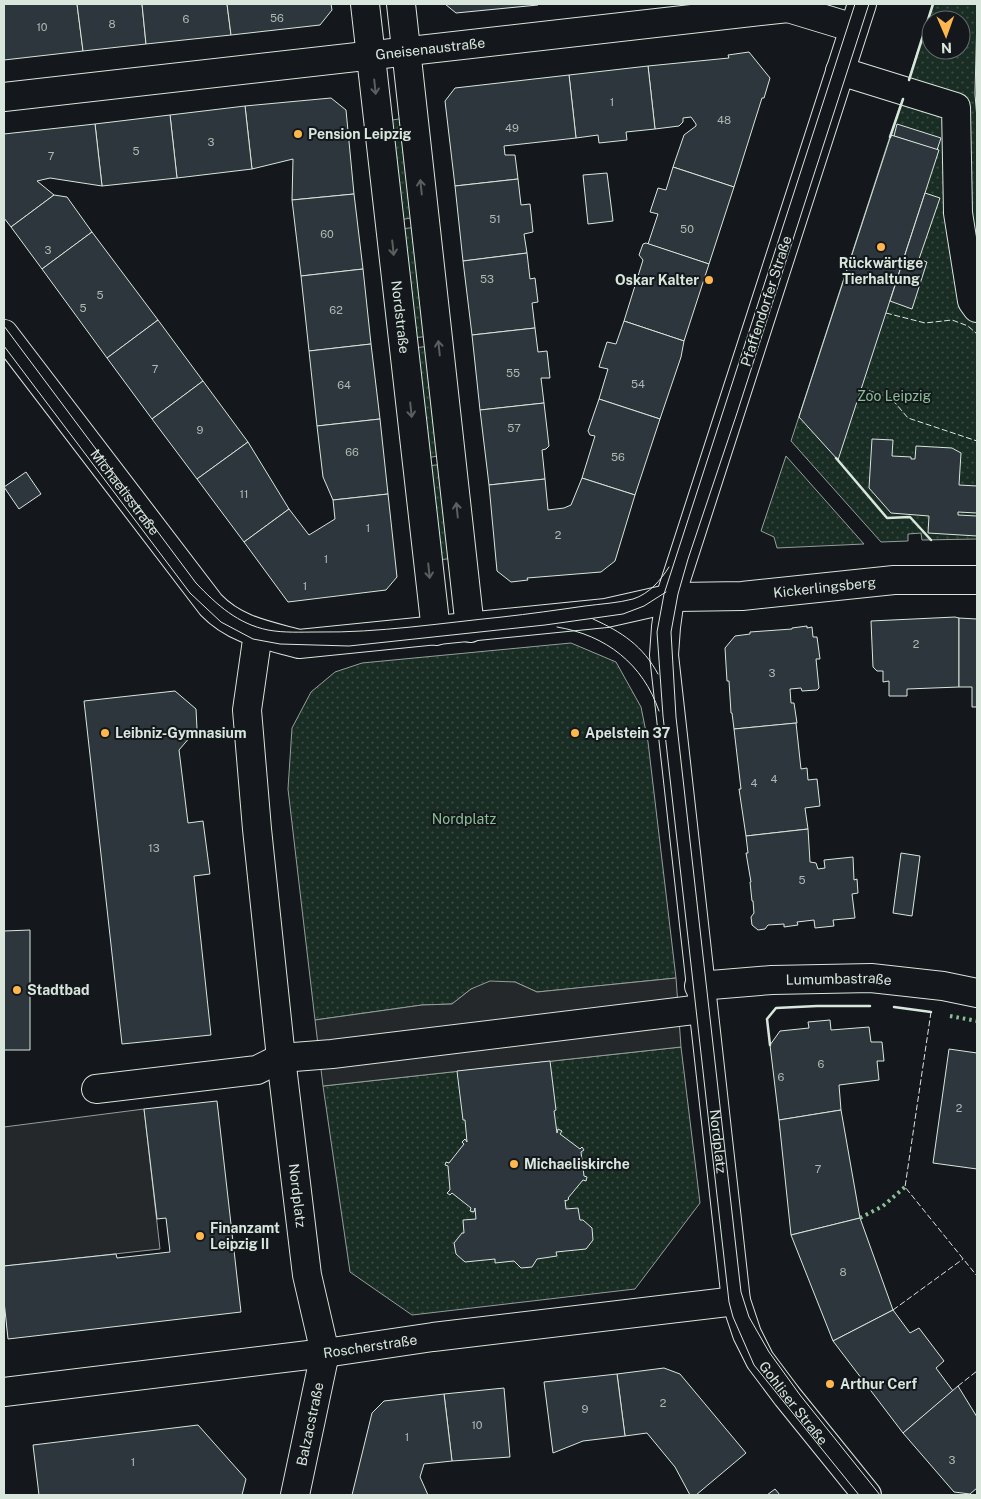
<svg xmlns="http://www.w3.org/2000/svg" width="981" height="1499" viewBox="0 0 981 1499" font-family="'Public Sans',sans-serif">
  <defs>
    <pattern id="grass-dots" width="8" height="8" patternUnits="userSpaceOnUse" patternTransform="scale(1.25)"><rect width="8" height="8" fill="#1a2d24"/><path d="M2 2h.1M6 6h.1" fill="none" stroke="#3b4b43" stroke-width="1.8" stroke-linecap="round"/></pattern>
  </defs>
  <rect width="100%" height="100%" fill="#14181c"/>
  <g fill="url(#grass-dots)" stroke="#939e99" fill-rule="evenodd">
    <path d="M933,4h44v535l-55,1 -1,-7 -13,1v7l-27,1 -90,-101zM931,20h30v30h-30z"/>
    <polygon points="405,118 417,217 399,220 386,121"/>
    <polygon points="418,227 431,336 412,338 400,229"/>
    <polygon points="431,346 444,455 426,458 413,348"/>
    <polygon points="786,456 864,544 777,548 774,537 761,531"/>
    <polygon points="445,464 456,558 437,560 427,466"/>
    <polygon points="571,643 616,662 641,707 648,742 676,978 537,992 515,982 471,989 452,1004 422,1005 315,1020 288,789 292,728 311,692 335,672 362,663"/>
    <polygon points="681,1047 700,1203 635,1289 412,1315 350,1272 323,1086"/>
  </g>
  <g fill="#24282b" stroke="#939e99">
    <polygon points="676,978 681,1047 323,1086 315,1020 422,1005 452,1004 471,989 490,981 515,982 537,992"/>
    <polygon points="144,1109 160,1249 4,1266 4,1127"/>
  </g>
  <g fill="#2c363c" stroke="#d8e6dc">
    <polygon points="4,4 77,4 83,51 4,60"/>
    <polygon points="77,4 142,4 146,44 83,51"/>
    <polygon points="142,4 227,4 231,35 146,44"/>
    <polygon points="227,4 331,4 332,10 320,25 231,35"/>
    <polygon points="445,4 538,4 538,5 456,13"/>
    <polygon points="977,14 977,119 975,94"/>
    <polygon points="749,52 770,78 764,98 762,98 734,187 673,167 684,135 696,126 696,124 691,117 683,118 683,122 679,126 655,129 648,66 729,58 728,55"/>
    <polygon points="648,66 655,129 626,132 627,140 599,143 598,135 576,138 569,75"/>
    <polygon points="569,75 576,138 504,146 505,155 515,155 518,179 455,186 445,101 455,88"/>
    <polygon points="331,98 346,110 354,194 292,200 293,159 252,169 245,106"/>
    <polygon points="245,106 252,169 177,178 170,115"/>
    <polygon points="170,115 177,178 102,186 95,124"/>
    <polygon points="95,124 102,186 50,178 37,181 54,195 11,227 4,218 4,134"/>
    <polygon points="897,124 941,138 937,150 894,136"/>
    <polygon points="891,135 939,150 838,460 799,417"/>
    <polygon points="673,167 734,187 709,264 648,244 658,214 650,212 658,188 666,190"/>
    <polygon points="607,173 613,221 588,224 583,175"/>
    <polygon points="518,179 521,205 530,204 533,232 524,234 527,253 463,261 455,186"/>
    <polygon points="925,193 940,198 919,259 927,262 912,309 890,301"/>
    <polygon points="354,194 363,269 301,276 292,200"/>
    <polygon points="54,195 67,197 92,232 42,269 11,227"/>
    <polygon points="92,232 158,320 107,358 42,269"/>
    <polygon points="646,243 709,264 684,341 624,321 643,260 639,255 643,244"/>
    <polygon points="527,253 530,279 535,278 538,302 532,303 535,328 472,335 463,261"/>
    <polygon points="363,269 371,344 309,351 301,276"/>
    <polygon points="158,320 203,381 152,419 107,358"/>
    <polygon points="624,321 684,341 681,357 660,419 599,399 608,369 599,367 607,342 616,344"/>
    <polygon points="535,328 538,352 547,351 550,378 541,378 544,403 480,410 472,335"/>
    <polygon points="371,344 380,419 317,426 309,351"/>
    <polygon points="203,381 248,442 197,479 152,419"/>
    <polygon points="599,399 660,419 635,495 582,478 595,436 590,435 588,431"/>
    <polygon points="544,403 549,446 546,449 542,450 545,479 489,485 480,410"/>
    <polygon points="380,419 388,494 333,500 323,477 317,426"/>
    <polygon points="872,439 893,440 892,456 911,457 911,459 915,459 916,446 952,448 961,453 959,485 977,486 977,513 958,512 958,515 977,516 977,536 928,533 929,516 891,513 869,488"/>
    <polygon points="248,442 289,509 244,542 197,479"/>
    <polygon points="26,472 41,494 19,509 4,487"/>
    <polygon points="582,478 635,495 615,561 601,572 527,578 528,580 511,582 497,571 489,485 545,479 548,510 564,508 571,505"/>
    <polygon points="388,494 397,577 386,590 288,602 244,542 289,509 309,535 335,519 333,500"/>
    <polygon points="955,617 959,618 959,687 907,689 907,696 889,696 889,681 883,682 883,671 877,671 873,667 871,621"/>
    <polygon points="959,618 977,619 977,707 972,707 972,687 959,687"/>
    <polygon points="807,626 807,628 812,627 813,637 817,637 820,659 816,659 819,688 817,690 802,691 801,688 790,689 791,703 794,703 797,723 734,729 732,713 731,713 729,681 727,681 725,648 735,636 750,634 750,632 792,629 792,628"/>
    <polygon points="175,691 196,709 197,729 179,750 188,823 203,821 210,874 194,876 211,1035 122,1044 84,701"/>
    <polygon points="796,723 801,769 807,768 808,780 817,779 820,806 805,808 808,829 746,836 739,789 741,789 734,729"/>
    <polygon points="808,829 810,862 816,863 818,869 825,868 824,860 853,857 854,880 857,879 858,893 852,894 855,918 833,920 834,926 815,928 814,920 797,922 798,925 784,927 784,924 768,925 765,929 758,930 752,925 751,917 754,913 753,901 752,901 750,882 751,882 746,853 748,853 746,836"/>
    <polygon points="901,853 920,856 912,916 893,913"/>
    <polygon points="30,930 30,1050 4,1050 4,931"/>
    <polygon points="830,1020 831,1030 869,1027 871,1042 882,1042 884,1061 877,1061 879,1080 839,1085 841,1110 779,1120 770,1045 780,1031 809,1028 808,1022"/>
    <polygon points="949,1049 977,1053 977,1169 933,1163"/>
    <polygon points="550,1061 556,1110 554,1111 557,1133 558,1129 562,1131 560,1134 580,1149 582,1147 584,1150 581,1152 584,1176 587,1177 586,1181 583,1180 568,1198 569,1199 566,1201 565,1200 566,1209 578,1208 580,1220 583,1220 592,1228 593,1240 586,1249 556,1252 557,1256 537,1259 532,1267 521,1268 514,1261 495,1263 495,1259 465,1262 456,1254 454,1243 462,1233 464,1233 463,1220 476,1219 475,1208 474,1212 470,1211 471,1208 452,1193 450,1195 447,1193 450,1190 448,1166 445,1165 446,1162 449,1163 464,1144 462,1142 465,1139 467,1142 465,1120 463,1120 457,1071"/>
    <polygon points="217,1101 241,1312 8,1339 4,1301 4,1266 116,1254 117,1258 170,1252 166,1218 157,1219 144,1109"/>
    <polygon points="841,1110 860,1218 791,1235 779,1120"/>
    <polygon points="860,1218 893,1310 833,1341 791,1235"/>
    <polygon points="893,1310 910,1333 919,1328 944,1361 936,1368 953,1391 903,1433 833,1341"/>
    <polygon points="664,1368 680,1374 746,1453 696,1495 690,1495 675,1467 647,1433 625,1436 617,1374"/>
    <polygon points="617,1374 625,1436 583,1441 553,1453 544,1382"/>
    <polygon points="958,1386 977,1417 977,1488 970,1494 954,1492 903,1433"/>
    <polygon points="504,1388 510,1457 452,1461 444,1394"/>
    <polygon points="444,1394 452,1461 424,1464 420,1477 428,1495 352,1495 372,1413 384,1401"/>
    <polygon points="198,1425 246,1479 242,1495 39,1495 33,1445"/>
    <polygon points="775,1489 780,1495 767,1495"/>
  </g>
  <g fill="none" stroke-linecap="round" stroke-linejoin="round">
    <defs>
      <g id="minor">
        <path id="s1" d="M365,4l71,627"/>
        <polyline points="401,4 470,628"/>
        <polyline points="840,71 956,107 958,213 972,301 977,308"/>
        <path id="s2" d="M4,97l784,-89 66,20"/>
        <path id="s3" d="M4,334l207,271c24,25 55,30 88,39l307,-31 71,-16 65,-1 152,-16h83"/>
        <path id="s4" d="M258,633l-11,77 10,119 24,229 26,217 18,78 -30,142"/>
        <path id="s5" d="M699,986l73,-6 99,-2 72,8 34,7"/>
        <polyline points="96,1089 257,1070 281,1058 332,1054 702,1009"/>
      </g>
      <g id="major">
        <path id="s6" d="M862,4l-192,594 -4,29 -2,28 72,646 11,33 13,26 27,36 80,99"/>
        <path id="s7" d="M4,1392l321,-39 108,-16 303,-36"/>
      </g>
    </defs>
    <use href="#minor" stroke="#d8e6dc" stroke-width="30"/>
    <use href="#major" stroke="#d8e6dc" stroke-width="30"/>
    <use href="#minor" stroke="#14181c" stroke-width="28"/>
    <use href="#major" stroke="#14181c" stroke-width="28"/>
    <g stroke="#d8e6dc" stroke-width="1">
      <polyline points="855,4 664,594 657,632 663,716 729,1302 733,1317 754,1365 859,1495"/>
      <polyline points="869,4 737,413 688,559 678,594 671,632 676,717 741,1292 749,1317 769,1352 800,1395 880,1495"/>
      <path d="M4,326l192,257c21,22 42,41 72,47 16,3 33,2 49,2 62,1 124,-9 185,-15 27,-3 55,-7 83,-11 15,-2 33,-3 48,-7 16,-5 28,-19 36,-32"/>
      <polyline points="4,346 190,593 221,622 253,639 280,644 349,646 545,625 623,614 644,606 666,592"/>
      <path d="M593,619c29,13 50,27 65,55"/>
      <path d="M557,627c49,8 86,37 102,84"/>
    </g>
    <g stroke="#8ac095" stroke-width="4" stroke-dasharray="2.5 4" stroke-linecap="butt">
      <polyline points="950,1016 977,1021"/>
      <polyline points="860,1218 883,1206 905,1187"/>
    </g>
    <g stroke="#d8e6dc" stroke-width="1" stroke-dasharray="6 2.5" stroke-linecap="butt">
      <polyline points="886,313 925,323 952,320 968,326 977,334"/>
      <polyline points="861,388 891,398 908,418 977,441"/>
      <polyline points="931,1012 905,1187 977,1276"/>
      <polyline points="893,1310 963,1259"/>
      <polyline points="958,1386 977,1371"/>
    </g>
    <g stroke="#d8e6dc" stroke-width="2.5">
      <polyline points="909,80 933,4"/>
      <polyline points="890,137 903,99"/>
      <polyline points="836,458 887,518 910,517 931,540"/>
      <polyline points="894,1007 931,1012"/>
      <polyline points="770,1045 767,1019 776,1008 817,1006 870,1006"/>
    </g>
  </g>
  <defs><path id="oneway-shaft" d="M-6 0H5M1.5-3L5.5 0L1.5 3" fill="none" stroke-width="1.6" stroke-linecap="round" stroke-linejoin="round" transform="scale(1.25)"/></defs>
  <g stroke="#59605f">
    <use href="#oneway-shaft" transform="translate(375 87) rotate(84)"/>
    <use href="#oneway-shaft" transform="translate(421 187) rotate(-96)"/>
    <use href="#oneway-shaft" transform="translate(393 248) rotate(84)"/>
    <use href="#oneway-shaft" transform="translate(439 348) rotate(-96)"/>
    <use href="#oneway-shaft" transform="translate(411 410) rotate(84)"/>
    <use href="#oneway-shaft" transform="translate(457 510) rotate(-96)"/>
    <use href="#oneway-shaft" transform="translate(429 571) rotate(84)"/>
  </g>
  <g fill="#ffb74d" stroke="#14181c" stroke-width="2">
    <circle cx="298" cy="134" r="5"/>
    <circle cx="881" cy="247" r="5"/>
    <circle cx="709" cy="280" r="5"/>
    <circle cx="105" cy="733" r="5"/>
    <circle cx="575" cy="733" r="5"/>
    <circle cx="17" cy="990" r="5"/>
    <circle cx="514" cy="1164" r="5"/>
    <circle cx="200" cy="1236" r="5"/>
    <circle cx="830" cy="1384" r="5"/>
  </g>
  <g text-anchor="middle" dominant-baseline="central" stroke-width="4" stroke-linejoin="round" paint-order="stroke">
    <g font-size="11" fill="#adbab4">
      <text x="277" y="18">56</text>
      <text x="186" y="19">6</text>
      <text x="112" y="24">8</text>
      <text x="42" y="27">10</text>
      <text x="612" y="102">1</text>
      <text x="724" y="120">48</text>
      <text x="512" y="128">49</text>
      <text x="211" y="142">3</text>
      <text x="136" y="151">5</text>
      <text x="51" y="156">7</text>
      <text x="495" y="219">51</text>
      <text x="687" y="229">50</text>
      <text x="327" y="234">60</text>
      <text x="48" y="250">3</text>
      <text x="487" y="279">53</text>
      <text x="100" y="295">5</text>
      <text x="83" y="308">5</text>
      <text x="336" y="310">62</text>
      <text x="155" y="369">7</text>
      <text x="513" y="373">55</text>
      <text x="638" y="384">54</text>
      <text x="344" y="385">64</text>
      <text x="514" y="428">57</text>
      <text x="200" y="430">9</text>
      <text x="352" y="452">66</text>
      <text x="618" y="457">56</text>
      <text x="244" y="494">11</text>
      <text x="368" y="528">1</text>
      <text x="558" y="535">2</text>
      <text x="326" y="559">1</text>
      <text x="305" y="586">1</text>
      <text x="916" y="644">2</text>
      <text x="772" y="673">3</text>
      <text x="774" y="779">4</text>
      <text x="754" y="783">4</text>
      <text x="154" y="848">13</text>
      <text x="802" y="880">5</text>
      <text x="821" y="1064">6</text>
      <text x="781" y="1077">6</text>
      <text x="959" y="1108">2</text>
      <text x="818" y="1169">7</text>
      <text x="843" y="1272">8</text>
      <text x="663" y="1403">2</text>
      <text x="585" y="1409">9</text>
      <text x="477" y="1425">10</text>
      <text x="407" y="1437">1</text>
      <text x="952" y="1460">3</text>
      <text x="133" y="1462">1</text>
    </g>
    <g font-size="14" fill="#d8e6dc" stroke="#14181c">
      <text stroke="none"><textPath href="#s2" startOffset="429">Gneisenaustraße</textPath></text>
      <text transform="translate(766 301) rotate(-72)">Pfaffendorfer Straße</text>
      <text stroke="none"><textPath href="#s1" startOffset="315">Nordstraße</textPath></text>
      <text stroke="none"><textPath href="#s3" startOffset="199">Michaelisstraße</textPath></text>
      <text stroke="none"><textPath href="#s3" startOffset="968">Kickerlingsberg</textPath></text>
      <text stroke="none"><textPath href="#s5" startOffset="140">Lumumbastraße</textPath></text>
      <text stroke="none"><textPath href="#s6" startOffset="1171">Nordplatz</textPath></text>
      <text stroke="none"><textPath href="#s4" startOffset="566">Nordplatz</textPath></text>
      <text stroke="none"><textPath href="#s7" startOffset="369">Roscherstraße</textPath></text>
      <text stroke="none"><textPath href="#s6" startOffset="1450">Gohliser Straße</textPath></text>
      <text transform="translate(310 1424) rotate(-78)">Balzacstraße</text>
    </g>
    <g font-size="14" font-weight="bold" fill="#d8e6dc" stroke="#14181c" text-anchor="start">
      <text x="308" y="134">Pension Leipzig</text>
      <text x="881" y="263" text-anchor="middle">Rückwärtige<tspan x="881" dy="16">Tierhaltung</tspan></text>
      <text x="699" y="280" text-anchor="end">Oskar Kalter</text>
      <text x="115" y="733">Leibniz-Gymnasium</text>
      <text x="585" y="733">Apelstein 37</text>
      <text x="27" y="990">Stadtbad</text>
      <text x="524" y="1164">Michaeliskirche</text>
      <text x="210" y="1228">Finanzamt<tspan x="210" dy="16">Leipzig II</tspan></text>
      <text x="840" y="1384">Arthur Cerf</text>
    </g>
    <g font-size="14" fill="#8ac095" stroke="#14181c">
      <text x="894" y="396">Zoo Leipzig</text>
      <text x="464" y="819">Nordplatz</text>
    </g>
  </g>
  <rect width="981" height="1499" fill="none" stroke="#d8e6dc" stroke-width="10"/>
  <g transform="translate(946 35) rotate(178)"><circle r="24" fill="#14181c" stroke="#626a69"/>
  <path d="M0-4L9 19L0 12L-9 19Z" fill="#ffb74d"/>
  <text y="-8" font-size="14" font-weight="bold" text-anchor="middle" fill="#d8e6dc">N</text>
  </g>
</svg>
